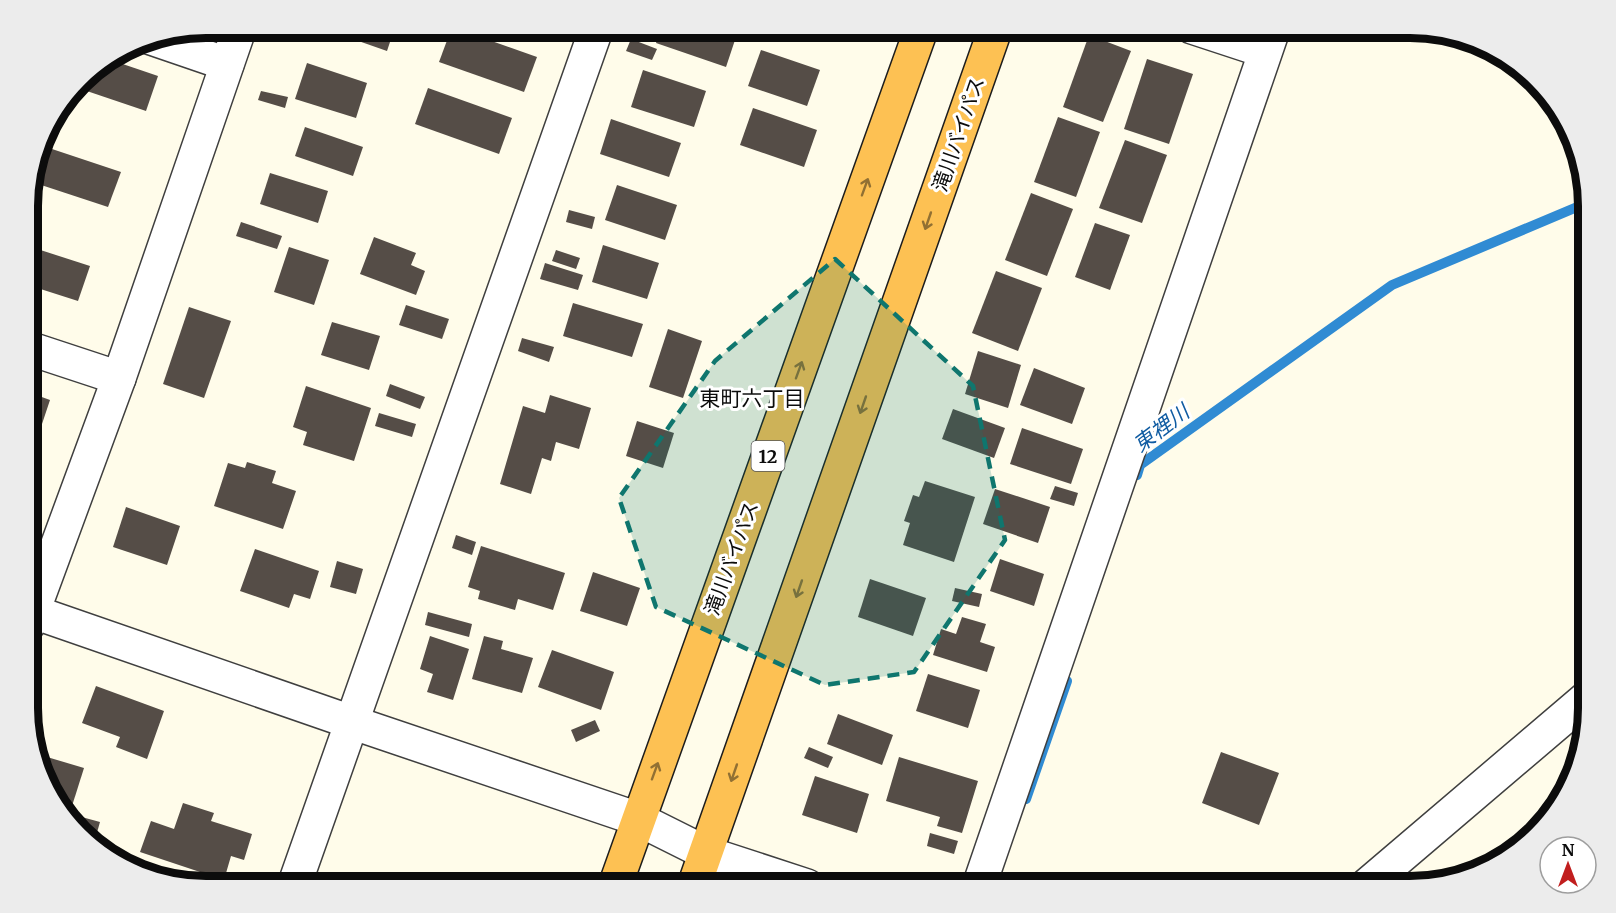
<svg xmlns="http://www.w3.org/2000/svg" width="1616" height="913" viewBox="0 0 1616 913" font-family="Merriweather,'Noto Sans JP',serif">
  <rect width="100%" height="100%" fill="#fffcea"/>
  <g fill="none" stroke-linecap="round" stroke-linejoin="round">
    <g stroke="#308bd3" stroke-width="10">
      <polyline points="1137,475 1140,465 1392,285 1589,202"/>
      <polyline points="1026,799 1067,681"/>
    </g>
  </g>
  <g fill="#554d47">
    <polygon points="328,27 395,27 387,51 327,30"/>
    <polygon points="452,27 537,57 524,92 439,62"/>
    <polygon points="661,27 708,27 736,37 726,67 656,43"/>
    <polygon points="829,27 845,27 843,32"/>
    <polygon points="1394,27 1411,27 1435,33 1433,40"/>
    <polygon points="1089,35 1131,51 1103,122 1063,107"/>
    <polygon points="631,39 657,49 652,60 626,51"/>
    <polygon points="761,50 820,70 807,106 748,86"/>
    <polygon points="108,59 158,76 146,111 75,87 87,71"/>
    <polygon points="1147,59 1193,74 1169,144 1124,129"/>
    <polygon points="307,63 367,83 356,118 295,99"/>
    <polygon points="643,70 706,91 694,127 631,107"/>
    <polygon points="428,88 512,118 499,154 415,124"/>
    <polygon points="261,91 288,97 285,108 258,100"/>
    <polygon points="753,108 817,130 804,167 740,145"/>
    <polygon points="1058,117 1100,132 1076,197 1034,182"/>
    <polygon points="611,119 681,143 669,177 600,154"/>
    <polygon points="305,127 363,147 353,176 295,156"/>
    <polygon points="1125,140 1167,155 1142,223 1099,208"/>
    <polygon points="40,145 121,172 108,207 29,181"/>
    <polygon points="270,173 328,191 318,223 260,204"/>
    <polygon points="617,185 677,205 665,240 605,220"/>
    <polygon points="1031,193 1073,209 1047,276 1005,260"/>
    <polygon points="569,210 595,217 592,229 566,222"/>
    <polygon points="241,222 282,236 277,249 236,236"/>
    <polygon points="1095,223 1130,235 1110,290 1075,277"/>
    <polygon points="374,237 416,253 411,265 425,271 416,295 360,274"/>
    <polygon points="603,245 659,263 647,299 592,282"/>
    <polygon points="28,246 90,266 78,301 28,285"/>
    <polygon points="289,247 329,260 314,305 274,292"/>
    <polygon points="556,250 580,258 576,269 552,261"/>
    <polygon points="545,263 583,275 578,290 540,279"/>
    <polygon points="996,271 1042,288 1018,351 972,333"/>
    <polygon points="573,303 643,324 632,357 563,336"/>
    <polygon points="406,305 449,319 442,339 399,325"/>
    <polygon points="189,307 231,321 204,398 163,384"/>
    <polygon points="332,322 380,336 369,370 321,355"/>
    <polygon points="668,329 702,341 683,398 649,387"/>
    <polygon points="522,338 554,347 549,362 518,351"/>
    <polygon points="978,351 1021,365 1008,408 965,394"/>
    <polygon points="1034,368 1085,388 1072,424 1020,405"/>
    <polygon points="390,384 425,397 420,409 386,396"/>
    <polygon points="306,386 371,408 354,461 303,445 307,432 293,427"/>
    <polygon points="28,392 50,400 40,430 28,427"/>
    <polygon points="550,395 591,408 579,449 556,442 551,461 542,458 531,494 500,484 523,406 545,413"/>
    <polygon points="953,409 1005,428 994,458 942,439"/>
    <polygon points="379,413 416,424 412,437 375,426"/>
    <polygon points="637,421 674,433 663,468 626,456"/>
    <polygon points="1022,428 1083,449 1071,484 1010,464"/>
    <polygon points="247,462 276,471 272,483 296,491 283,529 214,506 228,463 245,468"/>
    <polygon points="925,481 975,497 954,562 903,545 910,523 904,521 913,495 919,497"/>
    <polygon points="1055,486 1078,493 1074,506 1050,499"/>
    <polygon points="995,489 1050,507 1038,543 983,524"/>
    <polygon points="126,507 180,526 167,565 113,547"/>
    <polygon points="456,535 476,542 472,555 452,548"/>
    <polygon points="481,546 565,573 553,610 518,599 515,610 478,599 480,591 468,587"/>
    <polygon points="255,549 319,571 310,599 294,594 289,608 240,591"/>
    <polygon points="1000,559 1044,574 1034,606 990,591"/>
    <polygon points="337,561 363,569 356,594 330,587"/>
    <polygon points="593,572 640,588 627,626 580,611"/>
    <polygon points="870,579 926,598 913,636 858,617"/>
    <polygon points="955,588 982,594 979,607 952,601"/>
    <polygon points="428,612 472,624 469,637 425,625"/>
    <polygon points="962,617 986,624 980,642 995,647 987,672 933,655 941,629 956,634"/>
    <polygon points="430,636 469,649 453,700 427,692 433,674 420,669"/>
    <polygon points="484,636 503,641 501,649 533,658 522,693 472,679"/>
    <polygon points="552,650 614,672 601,710 538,687"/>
    <polygon points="928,674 980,690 968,728 916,711"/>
    <polygon points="96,686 164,711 147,759 116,747 120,737 82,723"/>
    <polygon points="838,714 893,735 882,765 827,744"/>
    <polygon points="595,720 600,731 576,742 571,730"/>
    <polygon points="809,747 833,757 828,768 804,758"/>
    <polygon points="1221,752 1279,773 1259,825 1202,803"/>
    <polygon points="37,754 84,768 72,806 55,801"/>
    <polygon points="899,757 978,781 962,833 937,826 940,817 886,801"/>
    <polygon points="815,776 869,794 857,833 802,815"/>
    <polygon points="183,803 214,813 211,821 252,834 244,860 231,856 224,880 140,852 151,821 174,829"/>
    <polygon points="67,813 100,822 96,836 85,833 66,815"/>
    <polygon points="930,833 958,841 954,854 927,846"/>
  </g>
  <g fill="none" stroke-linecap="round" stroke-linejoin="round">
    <defs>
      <g id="minor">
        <polyline points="1192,27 1265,51"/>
        <polyline points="151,38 227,64"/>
        <polyline points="28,348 119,378"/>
        <polyline points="28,610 351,722 638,819 706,853 807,886"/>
        <polyline points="28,625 119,378 240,27"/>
        <polyline points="294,886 597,27"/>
        <polyline points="979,886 1274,27"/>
        <polyline points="1366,886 1589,696"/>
      </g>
      <g id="trunk">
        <polyline points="615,886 922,27"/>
        <polyline points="694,886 996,27"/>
      </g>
    </defs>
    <use href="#minor" stroke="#3f3f3f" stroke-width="36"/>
    <use href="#trunk" stroke="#1d1d1d" stroke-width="36"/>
    <use href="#minor" stroke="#fff" stroke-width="33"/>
    <use href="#trunk" stroke="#fdc153" stroke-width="33"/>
  </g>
  <defs><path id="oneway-shaft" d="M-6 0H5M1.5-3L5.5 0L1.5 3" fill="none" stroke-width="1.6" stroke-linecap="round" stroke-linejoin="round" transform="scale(1.5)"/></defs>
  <g stroke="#917033">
    <use href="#oneway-shaft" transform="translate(865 187) rotate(-70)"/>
    <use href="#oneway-shaft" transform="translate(928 221) rotate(109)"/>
    <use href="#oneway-shaft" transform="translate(799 370) rotate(-70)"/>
    <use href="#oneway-shaft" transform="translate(863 405) rotate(109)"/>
    <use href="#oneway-shaft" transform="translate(799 589) rotate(109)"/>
    <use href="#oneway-shaft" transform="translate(655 771) rotate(-70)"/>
    <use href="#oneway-shaft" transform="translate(734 773) rotate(109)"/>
  </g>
  <path fill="#0f766e" fill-opacity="0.2" stroke="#0f766e" stroke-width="4.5" stroke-dasharray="12 8" stroke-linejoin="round" d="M835,259l138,127 32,154 -91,132 -89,13 -169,-78 -37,-109 96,-137z"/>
  <g text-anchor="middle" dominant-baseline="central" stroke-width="6" stroke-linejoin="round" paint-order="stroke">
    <rect fill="#fff" stroke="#555" stroke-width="1.5" x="751.5" y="441" width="33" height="30" rx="4.5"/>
    <g font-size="18" font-weight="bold" fill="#0c0c0c">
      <text x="768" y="456">12</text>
    </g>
    <g font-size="20" fill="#0c0c0c" stroke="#fff">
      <text transform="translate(958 134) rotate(-71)">滝川バイパス</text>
      <text transform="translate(731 558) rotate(-70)">滝川バイパス</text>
    </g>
    <g font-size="21" fill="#0c0c0c" stroke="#fff">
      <text x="752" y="398">東町六丁目</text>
    </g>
    <g font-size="21" font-style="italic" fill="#105ca2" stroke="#fff">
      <text transform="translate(1161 428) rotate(-37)">東裡川</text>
    </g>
  </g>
  <path d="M0 0H1616V913H0ZM206 38H1410A168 168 0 0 1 1578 206V708A168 168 0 0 1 1410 876H206A168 168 0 0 1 38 708V206A168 168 0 0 1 206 38Z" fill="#ececec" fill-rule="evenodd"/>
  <path fill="none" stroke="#0c0c0c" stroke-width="8" d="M206 38H1410A168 168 0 0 1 1578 206V708A168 168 0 0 1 1410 876H206A168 168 0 0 1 38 708V206A168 168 0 0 1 206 38Z"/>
  <g transform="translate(1568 865)"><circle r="28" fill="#ffffff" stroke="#9e9e9e" stroke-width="1.5"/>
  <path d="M0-4.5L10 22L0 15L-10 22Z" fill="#c11e1e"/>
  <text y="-9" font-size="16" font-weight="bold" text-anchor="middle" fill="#0c0c0c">N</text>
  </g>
</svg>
